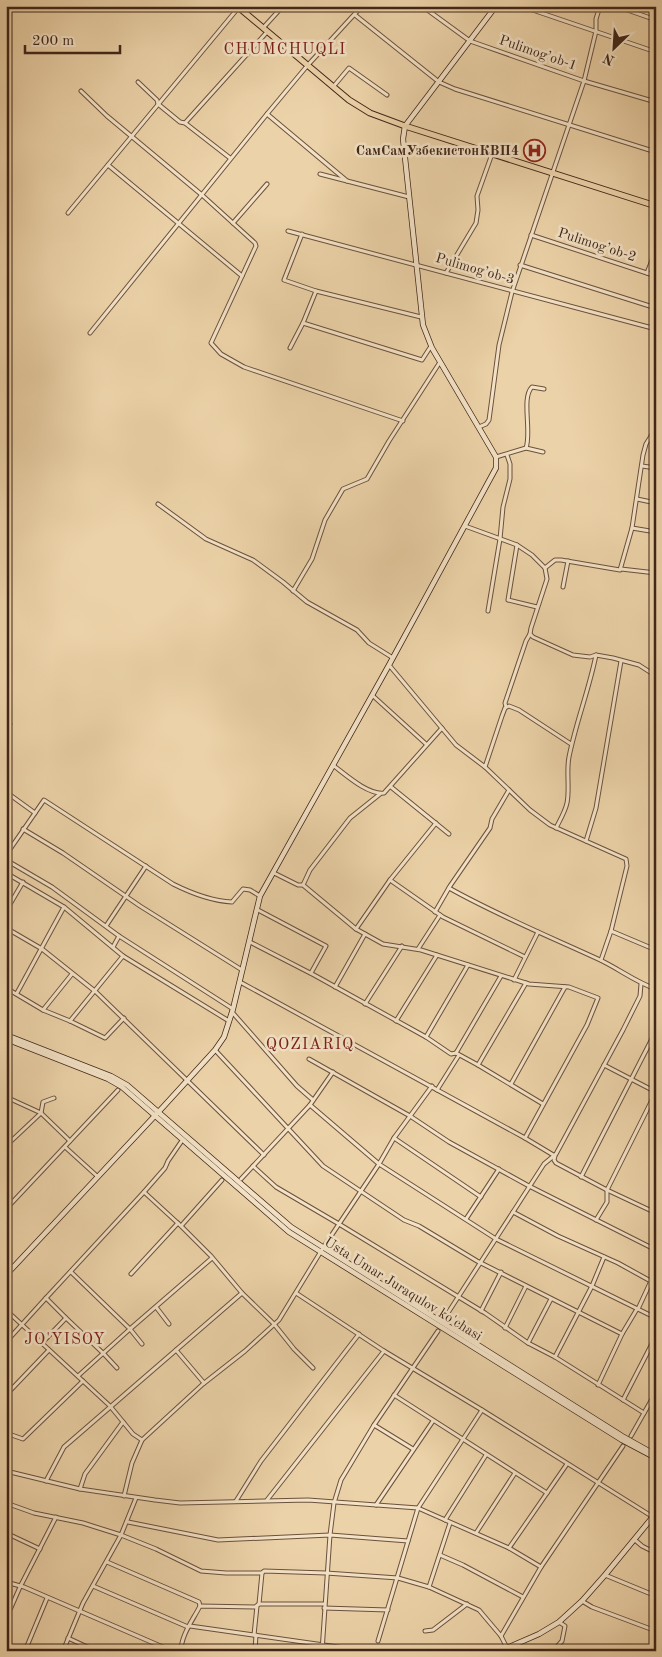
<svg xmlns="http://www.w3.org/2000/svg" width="662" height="1657" viewBox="0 0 662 1657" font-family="'Old Standard TT',serif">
  <rect width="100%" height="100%" fill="#ecd2a8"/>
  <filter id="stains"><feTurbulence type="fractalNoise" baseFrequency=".004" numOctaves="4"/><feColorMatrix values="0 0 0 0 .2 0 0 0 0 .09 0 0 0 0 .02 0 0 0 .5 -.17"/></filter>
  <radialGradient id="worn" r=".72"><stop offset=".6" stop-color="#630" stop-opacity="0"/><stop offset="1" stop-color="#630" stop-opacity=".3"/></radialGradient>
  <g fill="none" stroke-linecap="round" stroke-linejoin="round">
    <defs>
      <g id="street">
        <polyline points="422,6 470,41 584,81 656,102"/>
        <polyline points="521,6 656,52"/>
        <polyline points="616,6 656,20"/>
        <polyline points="355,15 439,82 455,89 656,152"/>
        <polyline points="263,28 283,6"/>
        <polyline points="138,82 157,100 158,104 180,122 185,123 230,158"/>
        <polyline points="333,87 349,68 387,95"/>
        <polyline points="81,91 107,116 202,195 255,243 256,246 211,343 221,354 244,367 403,421"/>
        <polyline points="267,114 347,181"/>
        <polyline points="185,123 267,32"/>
        <polyline points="108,165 242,276"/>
        <polyline points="320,174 409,197"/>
        <polyline points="68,213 239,7"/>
        <polyline points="233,223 267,184"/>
        <polyline points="288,231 656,329"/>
        <polyline points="302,234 284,280 316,291 421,317"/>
        <polyline points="531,235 656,276"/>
        <polyline points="520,265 656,308"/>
        <polyline points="446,273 476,223 478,210 477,196 492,154"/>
        <polyline points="647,273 656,250"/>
        <polyline points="303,323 422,360 431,346"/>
        <polyline points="90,333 267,114 307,66 362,6"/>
        <polyline points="290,348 303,323 316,291"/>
        <polyline points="479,427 486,424 489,420 499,345 512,292 584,81 596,31 596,19 600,6"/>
        <polyline points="526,448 543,452"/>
        <path d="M496,457l30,-9c6,-16 -5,-50 6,-61l12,2"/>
        <polyline points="642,466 656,468"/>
        <polyline points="637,499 656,503"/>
        <polyline points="158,504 206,539 253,560 283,582 307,602 357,630 369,643 393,658"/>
        <polyline points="465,526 517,545 532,555 545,568 547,579 531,628 530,634 533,637 573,655 590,657 596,655 613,658 639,665 656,676"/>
        <polyline points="632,528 656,532"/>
        <polyline points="517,545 508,600 537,607"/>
        <polyline points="545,568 555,560 561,560 620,570 632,528 643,455 646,444 656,428"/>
        <polyline points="621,569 656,573"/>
        <polyline points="563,587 568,561"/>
        <polyline points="293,591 312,559 325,520 343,489 367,479 389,441 440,362"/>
        <polyline points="488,611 500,539 503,507 510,479 510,464 507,455"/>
        <polyline points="389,665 456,745 485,767 502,716 505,708 509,706 519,710 571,744"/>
        <polyline points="372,695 426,744"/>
        <polyline points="506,707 505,703 526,641 530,634"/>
        <polyline points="6,729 10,724"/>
        <path d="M334,766c12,9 34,29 50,27l58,-65"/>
        <polyline points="485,767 530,810 550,825 626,859 627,866 611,931 601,960"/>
        <polyline points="391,787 449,834"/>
        <polyline points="6,792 35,813"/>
        <path d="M556,828c4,-8 9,-16 11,-25 3,-15 -1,-31 2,-46 7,-35 20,-67 27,-102"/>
        <polyline points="23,829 63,853 140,906 242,970"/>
        <polyline points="586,841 596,808 621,661"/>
        <path d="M6,855l38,-55 129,84c18,9 38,17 59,18l11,-13 7,1 10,6"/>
        <polyline points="6,860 52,887 119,936 233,1009"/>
        <polyline points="6,873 64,907 123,956 229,1021"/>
        <polyline points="274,873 298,885 303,885 356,929 383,944 421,950 529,984 569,987 598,998 587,1025 525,1138"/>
        <polyline points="390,880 443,917 525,957"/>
        <polyline points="303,885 310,870 350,818 380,794"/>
        <path d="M449,888c48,27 99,48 149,71 20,9 37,23 58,30"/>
        <polyline points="258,910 326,946 311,973"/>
        <polyline points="6,911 23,882"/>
        <polyline points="435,912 450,886 490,828 492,819 509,790"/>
        <polyline points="106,926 146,866"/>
        <polyline points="6,928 42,949 96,992 264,1155"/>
        <polyline points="356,929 390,880 436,823"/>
        <polyline points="611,931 656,950"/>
        <polyline points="250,942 314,975 426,1037 451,1054 456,1053 478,1065 543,1104"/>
        <polyline points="113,947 119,936"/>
        <polyline points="418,949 440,915"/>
        <polyline points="514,980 538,932"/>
        <polyline points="240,982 525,1138 555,1156 554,1160 556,1163 607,1190 656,1213"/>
        <polyline points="335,987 365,934"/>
        <polyline points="6,988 43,1010 70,1021 105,1038 124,1018"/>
        <polyline points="17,993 64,907"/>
        <polyline points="365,1004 402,946"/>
        <polyline points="43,1010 72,974"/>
        <polyline points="232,1012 297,1086 313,1100"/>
        <polyline points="70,1021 123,956"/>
        <polyline points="396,1021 437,955"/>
        <polyline points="426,1037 468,965"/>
        <polyline points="215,1050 323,1166 404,1220 419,1226 477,1261 622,1334"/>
        <polyline points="456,1053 501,976"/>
        <polyline points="309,1059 410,1116 449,1142 529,1186 656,1250"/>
        <polyline points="478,1065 526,983"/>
        <polyline points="511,1084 565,987"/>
        <polyline points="437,1090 459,1055"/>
        <polyline points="6,1097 41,1113 43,1102 54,1098"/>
        <polyline points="310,1105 379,1164 496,1239 656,1318"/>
        <polyline points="394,1138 481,1197"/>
        <polyline points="65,1147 97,1176"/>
        <polyline points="6,1157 10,1152 8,1147 8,1144 41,1113 70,1141"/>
        <polyline points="253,1166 276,1187 339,1224 485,1313 528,1343 555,1357 644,1413"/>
        <polyline points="581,1177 656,1031"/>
        <polyline points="241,1179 310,1105 333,1072"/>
        <polyline points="144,1192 165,1168 168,1161 181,1142"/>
        <polyline points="6,1209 118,1090"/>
        <polyline points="513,1212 558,1236 618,1263 656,1284"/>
        <polyline points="466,1219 499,1169"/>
        <polyline points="596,1220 607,1202 607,1190 656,1092 604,1065"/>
        <polyline points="181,1226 222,1180"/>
        <polyline points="71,1272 130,1329 78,1376"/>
        <polyline points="131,1274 178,1223"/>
        <polyline points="296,1293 384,1351 482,1410 653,1517"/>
        <polyline points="46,1298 144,1192 181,1226 211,1256 242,1293 274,1324 294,1349 313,1368"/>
        <polyline points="156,1307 169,1324"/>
        <polyline points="638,1309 651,1281"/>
        <polyline points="6,1310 110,1406 133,1434 142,1440"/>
        <polyline points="481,1311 501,1272"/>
        <polyline points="444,1319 544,1164 556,1154 623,1030 640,996 641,984"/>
        <polyline points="505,1328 526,1286"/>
        <polyline points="6,1342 46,1298 66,1318"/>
        <polyline points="42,1343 66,1318 104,1354 117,1368"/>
        <polyline points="528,1343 551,1299"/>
        <polyline points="142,1344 130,1329 212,1258"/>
        <polyline points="176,1350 204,1383"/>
        <polyline points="555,1357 592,1286 604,1257"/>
        <polyline points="598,1385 622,1334 637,1309"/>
        <polyline points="6,1395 49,1350"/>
        <polyline points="394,1395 547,1493"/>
        <polyline points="623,1400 656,1336"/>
        <polyline points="374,1425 413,1449"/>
        <polyline points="6,1433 23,1439 83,1381"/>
        <polyline points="631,1436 656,1392"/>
        <polyline points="6,1471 80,1489 155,1500 180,1503 308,1500 418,1508 509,1548 541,1567"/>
        <polyline points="46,1481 64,1447 242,1293"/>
        <polyline points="80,1489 85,1474 123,1422"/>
        <polyline points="124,1496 132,1463 142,1440 203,1384 245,1351 279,1320 323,1248 379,1164 394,1138 432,1086"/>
        <polyline points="267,1500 384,1351"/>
        <polyline points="236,1501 261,1461 359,1334"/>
        <polyline points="6,1503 34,1513 83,1523 121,1535 156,1549 201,1571 226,1573 262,1573 264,1571 326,1573 398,1578 429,1587 479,1610 501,1636 507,1648"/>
        <polyline points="376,1505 433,1421"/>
        <polyline points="6,1512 10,1504"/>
        <polyline points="445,1520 486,1455"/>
        <polyline points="128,1522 218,1540 330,1535 408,1541"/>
        <polyline points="6,1533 40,1549"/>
        <polyline points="476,1533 515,1473"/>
        <polyline points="635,1540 642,1546 656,1553"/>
        <polyline points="509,1548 567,1464"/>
        <polyline points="440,1555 463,1565 523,1597"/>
        <polyline points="107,1562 199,1602 200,1606"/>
        <polyline points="605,1575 656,1596"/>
        <polyline points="6,1582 24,1587 172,1651"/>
        <polyline points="93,1586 188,1627"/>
        <polyline points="429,1587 450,1523"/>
        <polyline points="582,1601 592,1607 656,1631"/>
        <polyline points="259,1604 262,1573"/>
        <polyline points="324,1608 388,1610"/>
        <polyline points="6,1619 20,1587 56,1517"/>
        <polyline points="190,1626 366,1651"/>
        <polyline points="425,1631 433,1630 467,1604"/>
        <polyline points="254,1635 257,1606"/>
        <polyline points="501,1636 541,1567 623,1446"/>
        <polyline points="68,1638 96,1651"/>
        <polyline points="378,1641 418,1508 482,1410"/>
        <polyline points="25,1651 47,1598"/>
        <polyline points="63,1651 83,1603 121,1535 136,1498"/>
        <path d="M181,1651c0,-16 12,-31 19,-45l55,1 4,-3h65"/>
        <polyline points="255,1651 256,1635"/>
        <polyline points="322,1651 330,1535 334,1503 341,1480 374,1425 438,1331"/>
        <polyline points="553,1651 562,1641 565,1626 559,1622"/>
      </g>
      <g id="secondary">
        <polyline points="6,1035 111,1076 127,1085 291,1227 622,1436 656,1455"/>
        <polyline points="6,1039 108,1079 122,1087 289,1232 622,1440 656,1458"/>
        <polyline points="6,1275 164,1106 215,1050 224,1037 233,1009 260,896 389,665 496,468 496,457 432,348 423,325 403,139 405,126 496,6"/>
        <polyline points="500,1651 539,1634 559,1622 582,1601 605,1575 656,1513"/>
      </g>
      <polyline id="primary" points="237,6 349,100 370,113 405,126 656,206"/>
    </defs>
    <use href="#street" stroke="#6b513d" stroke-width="5"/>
    <use href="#secondary" stroke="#402619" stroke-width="6"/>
    <use href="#primary" stroke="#402619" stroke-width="7"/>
    <use href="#street" stroke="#f3e2c6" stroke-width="3"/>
    <use href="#secondary" stroke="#f3e2c6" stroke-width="4.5"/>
    <use href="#primary" stroke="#ecd2a8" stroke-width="5"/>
  </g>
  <defs>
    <symbol id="hospital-ring" viewBox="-11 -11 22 22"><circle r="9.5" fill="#f3e2c6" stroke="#8f2418" stroke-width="1.5"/><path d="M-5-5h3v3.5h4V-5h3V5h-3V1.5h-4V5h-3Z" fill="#8f2418"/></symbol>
  </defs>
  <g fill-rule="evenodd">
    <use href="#hospital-ring" x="522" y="138" width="25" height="25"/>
  </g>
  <g text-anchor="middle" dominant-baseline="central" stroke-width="5" stroke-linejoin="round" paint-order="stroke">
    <g font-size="14" fill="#402619" stroke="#f3e2c6">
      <text transform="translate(538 53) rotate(19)">Pulimog’ob-1</text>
      <text transform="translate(597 245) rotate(18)">Pulimog’ob-2</text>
      <text transform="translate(475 269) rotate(16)">Pulimog’ob-3</text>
      <text transform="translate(403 1289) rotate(32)">Usta Umar Juraqulov ko'chasi</text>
    </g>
    <g font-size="14" font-weight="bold" fill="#402619" stroke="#f3e2c6" text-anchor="end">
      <text x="519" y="151">СамСамУзбекистонКВП4</text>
    </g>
    <g font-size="16" letter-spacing="1" fill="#7a1f14" stroke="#f3e2c6">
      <text x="285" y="50">CHUMCHUQLI</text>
      <text x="310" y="1045">QOZIARIQ</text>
      <text x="65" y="1340">JO'YISOY</text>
    </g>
  </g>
  <rect width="662" height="1657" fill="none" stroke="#ecd2a8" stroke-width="25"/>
  <rect x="8" y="8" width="647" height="1642" fill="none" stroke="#402619" stroke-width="2.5"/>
  <rect x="12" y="12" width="637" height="1632" fill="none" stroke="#402619"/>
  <g transform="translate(614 48) rotate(205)" stroke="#f3e2c6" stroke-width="4" paint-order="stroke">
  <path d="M0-4L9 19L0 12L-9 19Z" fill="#402619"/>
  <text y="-8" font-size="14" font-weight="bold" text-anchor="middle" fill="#402619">N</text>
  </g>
  <path d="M25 45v8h95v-8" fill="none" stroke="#402619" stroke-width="2.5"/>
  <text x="32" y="45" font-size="15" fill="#402619" stroke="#f3e2c6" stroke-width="4" paint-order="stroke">200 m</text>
  <rect width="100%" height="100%" filter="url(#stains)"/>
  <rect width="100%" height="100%" fill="url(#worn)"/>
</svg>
